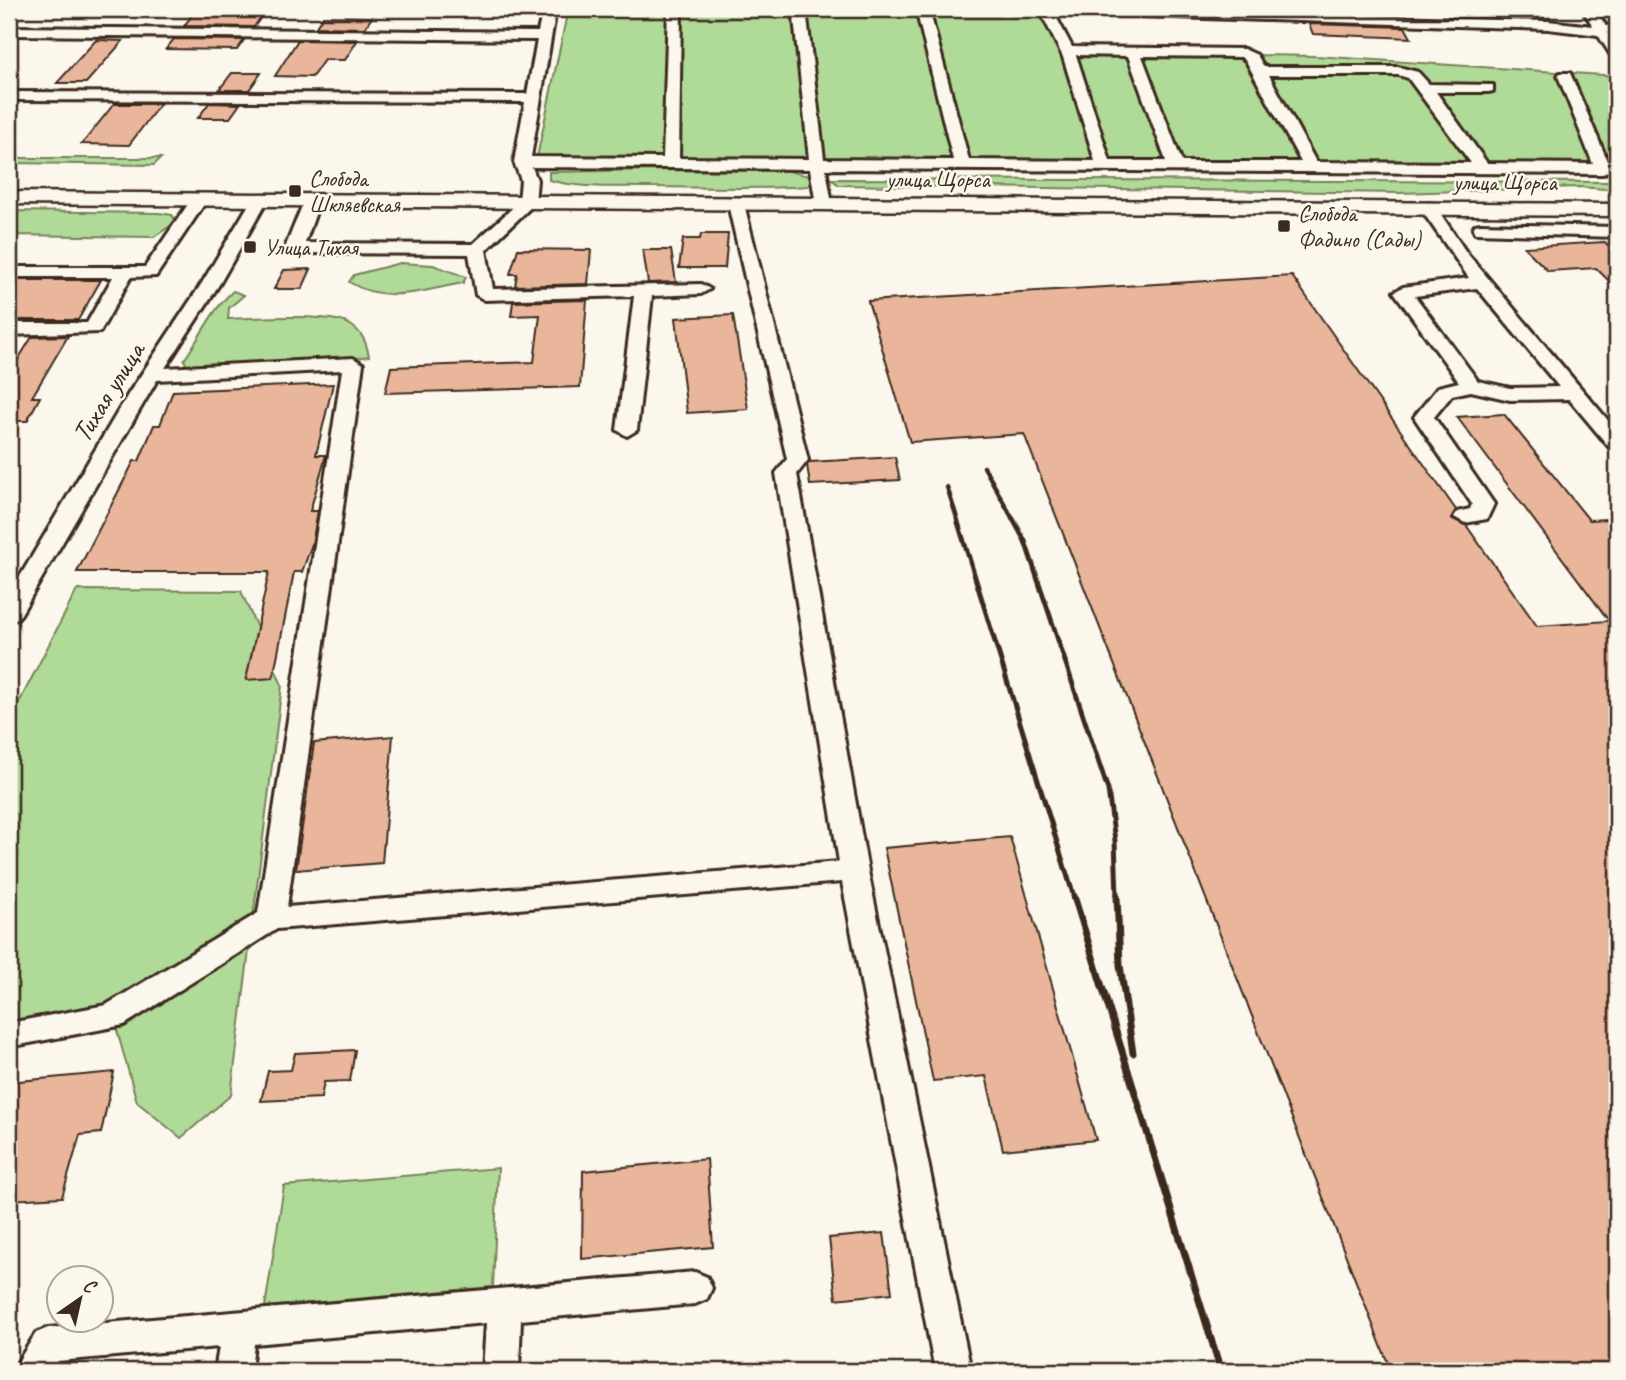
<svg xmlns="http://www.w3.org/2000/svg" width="1626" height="1380" viewBox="0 0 1626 1380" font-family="Caveat,sans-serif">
  <rect width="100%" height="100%" fill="#fbf7ec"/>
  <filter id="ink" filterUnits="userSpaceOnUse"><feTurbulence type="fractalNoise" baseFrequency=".0143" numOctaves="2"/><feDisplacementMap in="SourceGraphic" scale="14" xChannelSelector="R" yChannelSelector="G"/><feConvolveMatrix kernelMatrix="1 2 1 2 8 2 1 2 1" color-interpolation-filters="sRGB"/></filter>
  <g filter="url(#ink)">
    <g fill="#b0da97" stroke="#76825a" stroke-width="2">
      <polygon points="568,9 1053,9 1073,52 1315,56 1617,76 1617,173 535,167"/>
      <polygon points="9,158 161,158 154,165 9,163"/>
      <path d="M660,170l128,1 25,6 -5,9c-52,4 -105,1 -157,1 -33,-1 -70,2 -102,-7v-8z"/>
      <polygon points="831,179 1617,182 1617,190 1579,187 1400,193 839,185"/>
      <polygon points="9,211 159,213 172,215 176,222 154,237 9,235"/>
      <path d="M400,263l33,2 33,12 -3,6c-39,7 -77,22 -114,-1l5,-7z"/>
      <path d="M233,291l11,4 -15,13 -1,11c25,-1 101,-6 121,5 13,8 17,17 20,32l-32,6 -149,6 -4,-8c17,-24 27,-49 49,-69z"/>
      <polygon points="77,590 241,591 282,685 231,1095 181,1138 137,1102 113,1016 9,1026 9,722"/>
      <polygon points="498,1168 493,1287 265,1307 284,1186"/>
    </g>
    <g fill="#e9b69b" stroke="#3b2a1e" stroke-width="2">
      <polygon points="1304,9 1396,9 1399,15 1305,12"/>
      <polygon points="232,10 266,10 254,27 184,26 193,14 229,14"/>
      <polygon points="323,16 372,17 365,28 316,27"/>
      <polygon points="1309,24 1405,27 1411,38 1313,34"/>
      <polygon points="174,39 244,40 237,50 166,49"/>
      <polygon points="96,40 123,41 86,83 57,83"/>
      <polygon points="298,40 357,41 345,60 324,60 312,77 275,76"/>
      <polygon points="232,73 261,73 249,90 219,90"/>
      <polygon points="209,103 240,104 230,118 198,118"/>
      <polygon points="114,104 160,104 129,145 82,144"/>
      <polygon points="701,234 728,234 725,268 679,268 683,239 700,239"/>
      <polygon points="1604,242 1617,255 1617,289 1596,268 1548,271 1524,247"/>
      <polygon points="518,249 591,250 588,284 515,286 517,274 510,274"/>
      <polygon points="643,250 671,250 676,282 648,283"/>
      <polygon points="311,269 302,289 274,289 284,270"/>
      <polygon points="1292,276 1456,510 1451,518 1466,525 1537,626 1609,621 1457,417 1504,414 1589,520 1607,519 1617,531 1617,1371 1391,1371 1024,434 910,442 868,301"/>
      <polygon points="9,280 101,280 78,320 9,320"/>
      <polygon points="587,300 580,387 385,393 391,367 534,362 540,315 511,316 513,302"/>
      <polygon points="733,315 748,409 687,413 676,318"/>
      <polygon points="68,336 32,397 40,397 27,421 17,421 9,435 9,374 32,337"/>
      <polygon points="333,384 316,455 326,455 310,511 318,511 312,544 302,572 294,572 273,678 246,680 269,572 77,572 134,461 139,461 154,425 160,425 173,391"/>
      <polygon points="895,457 900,480 810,485 807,465 810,462"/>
      <polygon points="393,736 382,863 296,870 314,743"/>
      <polygon points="1010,837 1096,1140 1003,1150 986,1076 933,1081 884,848"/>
      <polygon points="355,1050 350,1081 324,1082 321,1098 261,1101 268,1071 291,1070 295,1053"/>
      <polygon points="114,1072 101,1133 80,1135 62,1197 9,1200 9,1082"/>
      <polygon points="707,1159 713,1247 582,1259 583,1171"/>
      <polygon points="884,1233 892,1293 836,1299 829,1238"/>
    </g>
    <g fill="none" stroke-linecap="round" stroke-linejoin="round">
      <defs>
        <g id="minor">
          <path d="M543,9h13l-25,148 132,1 5,-149h13l-2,149 130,1 -16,-150h13l18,150 129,1 -37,-151h13l40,151 126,1 -32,-104 -24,-48h13l20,38 172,2 13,6 7,12h134l20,5 11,12 64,1v6l-5,1h-52l51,71 106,1 -35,-88 2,-3h10l41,96 -8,5 -777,-5 6,35 -8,5 -8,-5 -6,-35 -278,-2 5,13 -2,23 -49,47 7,39 208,-5 9,5 -9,5 -49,2 -15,134 -10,6 -10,-6 17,-134 -149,4 -9,-5 -7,-41 -175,-1 -9,-5 19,-47 8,-5 8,5 -15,42 168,1 46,-42 2,-22 -7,-18 11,-60 -516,-2v-8l518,2 10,-54 -528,-5v-8l529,5zM1076,55l52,1 38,105h-56zM1142,56l99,1 5,4 55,101h-119zM1269,75h129l10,3 63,85 -155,-1z"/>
          <polygon points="1075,9 1548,21 1593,26 1582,9 1595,9 1606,26 1617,24 1617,32 1611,33 1617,43 1617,58 1612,57 1598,35 1548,29 1081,14"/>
          <polygon points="199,195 207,200 156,276 131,277 100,332 9,335 9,323 87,323 113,277 9,277 9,267 145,267 193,197"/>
          <polygon points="259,196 267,201 220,283 165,368 353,358 363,364 287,907 839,862 776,473 787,459 728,204 736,199 744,204 808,460 797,474 868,871 971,1371 935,1371 842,882 277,929 124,1025 9,1047 9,1023 106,1005 258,913 342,370 157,380 21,614 17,619 9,621 9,595 129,393 202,283 251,201"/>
          <path d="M1428,203l6,1 32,48 151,179v19l-7,-2 -41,-49 -59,1 -39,-9 -19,4 -18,22 60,87 -7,15 -22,4 -11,-6 3,-5 13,-3 2,-5 -58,-87 24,-30 21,-5 -65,-90 9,-5 66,-9 -49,-70zM1477,288l82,99 -49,1 -32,-7 -63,-85z"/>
          <polygon points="1481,224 1617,227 1617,237 1475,233 1473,229 1475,225"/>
          <polygon points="695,1272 707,1277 712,1288 707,1299 695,1304 521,1320 519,1371 483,1371 486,1323 254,1344 251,1371 215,1371 219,1347 58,1361 51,1371 12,1371 36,1333 48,1328"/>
        </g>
        <polygon id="major" points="9,192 1617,204 1617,216 9,204"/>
      </defs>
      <use href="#minor" stroke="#3b2a1e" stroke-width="6"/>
      <use href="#major" stroke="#3b2a1e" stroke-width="5"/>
      <use href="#minor" fill="#fbf7ec" fill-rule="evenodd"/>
      <use href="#major" fill="#fbf7ec" fill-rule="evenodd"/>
      <g stroke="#3b2a1e" stroke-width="4.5">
        <polyline points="984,467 1014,521"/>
        <polyline points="947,487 958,521"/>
      </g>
      <g stroke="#3b2a1e" stroke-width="5">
        <polyline points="957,519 1074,897"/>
        <polyline points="1013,519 1025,541 1108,790 1115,841 1117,897"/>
      </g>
      <g stroke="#3b2a1e" stroke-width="7">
        <polyline points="1074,896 1221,1371"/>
        <polyline points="1117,896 1120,965 1133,1053"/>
      </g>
    </g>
  </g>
  <g fill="#3b2a1e" stroke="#fbf7ec" stroke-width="2.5">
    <rect x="288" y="184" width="14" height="14" rx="3.5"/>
    <rect x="1277" y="219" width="14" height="14" rx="3.5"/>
    <rect x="243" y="240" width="14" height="14" rx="3.5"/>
  </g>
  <g text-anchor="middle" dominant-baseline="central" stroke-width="5" stroke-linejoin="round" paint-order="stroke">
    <g font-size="23" fill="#3b2a1e" stroke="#fbf7ec" text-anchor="start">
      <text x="309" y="178">Слобода<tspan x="309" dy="26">Шкляевская</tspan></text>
      <text x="1298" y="213">Слобода<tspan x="1298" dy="26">Фадино (Сады)</tspan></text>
      <text x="264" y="247">Улица Тихая</text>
    </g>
    <g font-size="23" fill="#3b2a1e" stroke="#fbf7ec">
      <text x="938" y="179">улица Щорса</text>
      <text x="1505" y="182">улица Щорса</text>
    </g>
    <g font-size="28" fill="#3b2a1e" stroke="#fbf7ec">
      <text transform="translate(108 392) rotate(-58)">Тихая улица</text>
    </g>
  </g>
  <rect width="1626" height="1380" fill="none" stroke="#fbf7ec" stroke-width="35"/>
  <rect x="18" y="18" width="1591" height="1345" fill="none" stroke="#3b2a1e" stroke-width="2.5" filter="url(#ink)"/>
  <g transform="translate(80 1299) rotate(34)"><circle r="33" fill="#fbf7ec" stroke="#aea59a" stroke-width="2"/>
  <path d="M0-5L12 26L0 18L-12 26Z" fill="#3b2a1e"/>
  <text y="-10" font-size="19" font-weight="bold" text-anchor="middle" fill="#3b2a1e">С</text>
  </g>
</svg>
